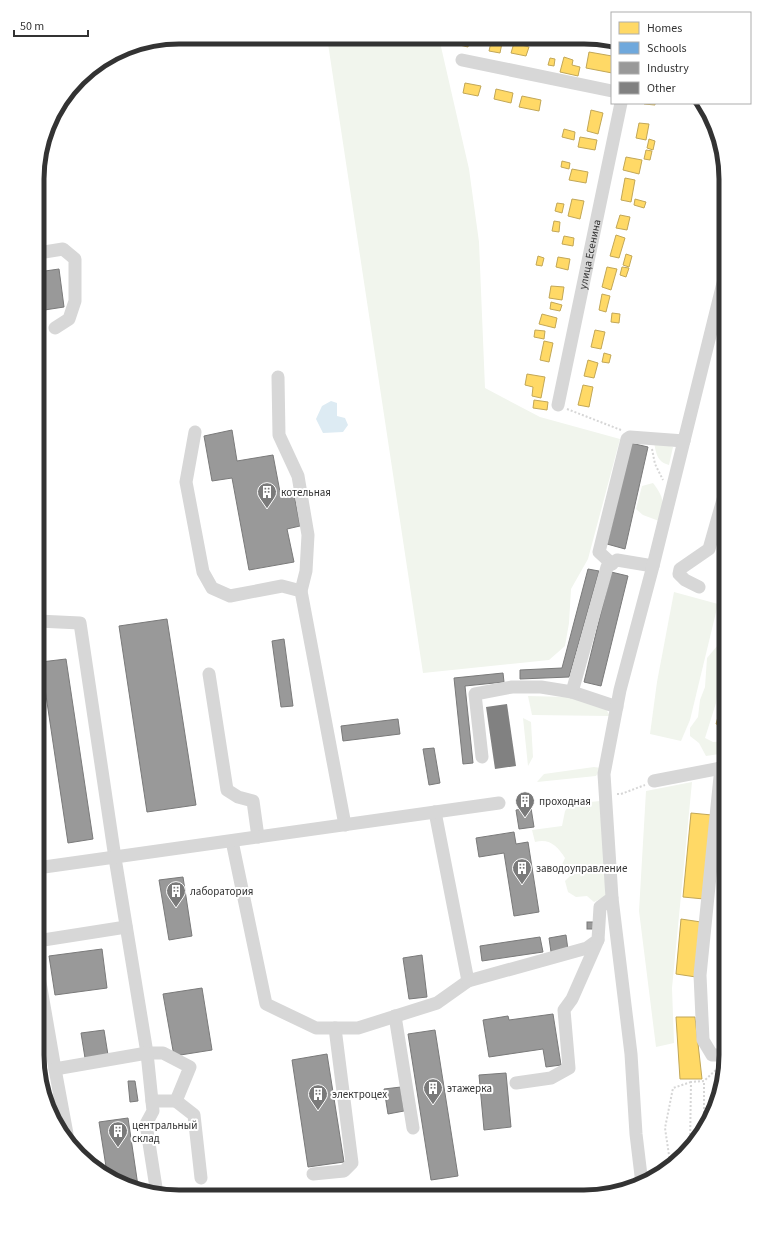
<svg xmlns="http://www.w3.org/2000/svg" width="763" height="1234" viewBox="0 0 763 1234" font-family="'Source Sans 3',sans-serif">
  <rect width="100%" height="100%" fill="#fff"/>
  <g fill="#f1f5ed">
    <polygon points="327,37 439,38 469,169 479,242 485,388 540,417 620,439 588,559 571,589 569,623 565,646 549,660 423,673"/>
    <path d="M654,442l19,5 -4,18c-12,-3 -13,-12 -15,-23z"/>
    <path d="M653,483c12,16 11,20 6,38l-16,-6 -7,-6 6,-23z"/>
    <polygon points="674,592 718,604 690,720 681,741 650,734 657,682"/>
    <polygon points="718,645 722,666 716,703 705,738 713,742 726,741 726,753 706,756 699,743 690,736 690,728 698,717 700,700 705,687 707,658"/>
    <polygon points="528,696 568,697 606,709 610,716 532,715"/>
    <polygon points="523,718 531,722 533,757 528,766"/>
    <polygon points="594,767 601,768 596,776 537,782 544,774"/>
    <polygon points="692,782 672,988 674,1043 656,1047 639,911 646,791"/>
    <path d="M600,801l6,95 -12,6 -7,-6 -11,1 -8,-5 -3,-11 5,-5 -10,-7 5,-11c-7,-11 -15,-20 -30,-16l-3,-12 30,-4 3,-15 6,-7z"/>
  </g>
  <polygon fill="#ddebf3" points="331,401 337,403 337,416 345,418 348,425 343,432 323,433 316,419 322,406"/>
  <g fill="#ffd966" stroke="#c2a757">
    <polygon points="452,38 470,38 468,47 451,43"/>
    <polygon points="492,38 503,38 500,53 489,51"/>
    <polygon points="592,38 599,39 596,46 590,44"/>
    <polygon points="606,39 612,42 612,44 605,43"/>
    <polygon points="514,43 529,47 526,56 511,53"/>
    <polygon points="589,52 612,56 612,73 586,68"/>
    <polygon points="564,57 573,60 572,65 580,67 578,76 560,72"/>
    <polygon points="550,58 555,59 554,66 548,65"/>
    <polygon points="465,83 481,86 478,96 463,93"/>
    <polygon points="496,89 513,93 511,103 494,99"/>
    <polygon points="522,96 541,100 539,111 519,107"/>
    <polygon points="644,103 655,103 655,105 644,104"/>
    <polygon points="591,110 603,113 598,134 587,131"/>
    <polygon points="639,123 649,124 646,140 636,138"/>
    <polygon points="564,129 575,132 574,140 562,137"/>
    <polygon points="580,137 597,140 595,150 578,147"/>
    <polygon points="649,139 655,141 653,150 647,148"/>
    <polygon points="646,150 652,151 650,160 644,159"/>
    <polygon points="626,157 642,160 639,174 623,170"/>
    <polygon points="562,161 570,163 569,169 561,167"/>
    <polygon points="572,169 588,172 586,183 569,180"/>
    <polygon points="625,178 635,180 631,202 621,200"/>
    <polygon points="572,199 584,201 580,219 568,216"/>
    <polygon points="635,199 646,202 644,208 634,205"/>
    <polygon points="557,203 564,204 562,213 555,211"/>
    <polygon points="620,215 630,217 627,230 616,228"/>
    <polygon points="554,221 560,222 559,232 552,231"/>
    <polygon points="616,235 625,238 619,258 610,256"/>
    <polygon points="564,236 574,238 573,246 562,244"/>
    <polygon points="626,254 632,256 629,267 623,265"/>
    <polygon points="538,256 544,258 542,266 536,265"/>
    <polygon points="558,257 570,259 568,270 556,267"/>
    <polygon points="607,267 617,269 611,290 602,287"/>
    <polygon points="622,267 629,268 626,277 620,275"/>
    <polygon points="551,286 564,287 562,300 549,298"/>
    <polygon points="602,294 610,296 606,312 599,310"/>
    <polygon points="551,302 562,305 560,311 550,309"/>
    <polygon points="612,313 620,314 619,323 611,322"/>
    <polygon points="542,314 557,318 555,328 539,324"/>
    <polygon points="535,330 545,331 544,339 534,337"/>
    <polygon points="595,330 605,332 601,349 591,347"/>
    <polygon points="544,341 553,343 549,362 540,360"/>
    <polygon points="604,353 611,355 609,363 602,362"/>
    <polygon points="588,360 598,363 594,378 584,376"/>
    <polygon points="527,374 545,377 541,398 532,396 533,387 525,385"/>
    <polygon points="583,385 593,387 589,407 578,405"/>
    <polygon points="534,400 548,402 547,410 533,408"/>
    <polygon points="726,689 726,726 716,724"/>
    <polygon points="691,813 712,815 704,899 683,897"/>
    <polygon points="681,919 701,922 696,977 676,974"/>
    <polygon points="676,1017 695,1017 702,1079 680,1079"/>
  </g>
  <polygon fill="#6fa8dc" stroke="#5d85a9" points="722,923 726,923 726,1019 720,1019"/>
  <g fill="#999" stroke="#7a7a7a">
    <polygon points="59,269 64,307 38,311 38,272"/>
    <polygon points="232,430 237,461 273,455 280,492 293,489 300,526 287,529 294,562 249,570 232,478 212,481 204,436"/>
    <polygon points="631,443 648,447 625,549 607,544"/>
    <polygon points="588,569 599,571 569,677 520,679 520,670 562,668"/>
    <polygon points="611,572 628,576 601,686 584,682"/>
    <polygon points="167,619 196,805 147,812 119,626"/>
    <polygon points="284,639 293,706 281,707 272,641"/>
    <polygon points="66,659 93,839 68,843 41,662"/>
    <polygon points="503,673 504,682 465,686 473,763 463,764 454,678"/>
    <polygon points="398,719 400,734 343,741 341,726"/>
    <polygon points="434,748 440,783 429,785 423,749"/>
    <polygon points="531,808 534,827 519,829 516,810"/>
    <polygon points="514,832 516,844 528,842 539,912 514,916 504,853 479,857 476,838"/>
    <polygon points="183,877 192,936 169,940 159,880"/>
    <rect x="587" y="922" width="8" height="7"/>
    <polygon points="566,935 568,950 551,952 549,938"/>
    <polygon points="540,937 543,952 482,961 480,946"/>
    <polygon points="102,949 107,988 55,995 49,956"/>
    <polygon points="422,955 427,997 409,999 403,958"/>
    <polygon points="202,988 212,1050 174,1056 163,994"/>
    <polygon points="553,1014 561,1065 546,1067 543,1049 489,1057 483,1020 508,1016 509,1020"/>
    <polygon points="104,1030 108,1055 85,1058 81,1033"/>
    <polygon points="435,1030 458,1176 431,1180 408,1034"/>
    <polygon points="327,1054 344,1162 308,1167 292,1060"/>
    <polygon points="506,1073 511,1127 484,1130 479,1075"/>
    <polygon points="128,1081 135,1081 138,1101 130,1102"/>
    <polygon points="401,1087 404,1111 388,1114 384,1089"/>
    <polygon points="128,1118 138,1186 107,1173 99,1122"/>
  </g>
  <polygon fill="#818181" points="507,704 516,766 495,769 486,707"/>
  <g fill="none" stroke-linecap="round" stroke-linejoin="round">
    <g stroke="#d6d6d6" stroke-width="2" stroke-dasharray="2 2" stroke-linecap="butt">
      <polyline points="567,409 621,430"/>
      <polyline points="652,449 655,464 663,480"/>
      <polyline points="617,794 621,794 645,785"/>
      <polyline points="719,1095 719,1067"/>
      <polyline points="704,1129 704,1081"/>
      <polyline points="690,1147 691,1082 704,1081 719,1067"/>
      <polyline points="670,1162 665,1128 673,1088 691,1082"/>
    </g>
    <g stroke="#d7d7d7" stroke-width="13">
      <polyline points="462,60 612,91"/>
      <polyline points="38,253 63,249 75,259 75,301 69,319 55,328"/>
      <polyline points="278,377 279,435 298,476 308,535 306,571 301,591"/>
      <path id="s1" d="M558,405l63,-302"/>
      <polyline points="195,432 186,482 203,572 212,588 230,596 282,586 301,591 345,825"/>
      <polyline points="612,564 599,552 627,439 630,437 684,441"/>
      <polyline points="699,587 685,580 679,574 680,569 709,549 726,489"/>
      <polyline points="38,621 80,623 115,858 147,1053 163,1053 190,1067 176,1101 194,1115 201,1178"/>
      <polyline points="209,674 227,790 238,797 253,801 258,837"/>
      <polyline points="617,707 572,692 607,567 617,560 653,566"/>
      <polyline points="482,757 475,694 512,687 541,687 572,692"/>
      <polyline points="721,767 700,975 703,1040 712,1055 726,1055"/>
      <polyline points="654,781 726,767"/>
      <polyline points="232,841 266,1004 316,1028 358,1028 437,1003 468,981 435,812"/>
      <polyline points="37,868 499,803"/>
      <polyline points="612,898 631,1054 636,1134 642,1184"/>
      <polyline points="37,941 126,927"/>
      <polyline points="37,965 55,1069 147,1053 153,1111 146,1124 157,1194"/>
      <polyline points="468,981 587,948 598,940 600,907 612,898 604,774 620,690 653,566 726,271"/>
      <polyline points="395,1016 413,1128"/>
      <polyline points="55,1069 67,1134"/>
      <polyline points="516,1083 551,1078 569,1068 564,1010 572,999 598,940"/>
      <polyline points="152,1101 176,1101"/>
      <polyline points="313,1174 344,1171 352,1163 335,1028"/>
    </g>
  </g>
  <defs>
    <symbol id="building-pin" viewBox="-11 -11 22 30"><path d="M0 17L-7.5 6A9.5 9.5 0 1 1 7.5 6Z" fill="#7a7a7a" stroke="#fff"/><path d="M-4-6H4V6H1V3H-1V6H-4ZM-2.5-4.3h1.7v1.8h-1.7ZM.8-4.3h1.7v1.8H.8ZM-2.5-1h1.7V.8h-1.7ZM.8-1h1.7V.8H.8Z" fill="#fff"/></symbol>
  </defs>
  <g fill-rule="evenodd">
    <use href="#building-pin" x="256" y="481" width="22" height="30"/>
    <use href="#building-pin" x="514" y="790" width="22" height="30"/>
    <use href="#building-pin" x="511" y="857" width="22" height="30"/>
    <use href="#building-pin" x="165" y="880" width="22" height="30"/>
    <use href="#building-pin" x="422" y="1077" width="22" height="30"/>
    <use href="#building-pin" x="307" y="1083" width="22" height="30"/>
    <use href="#building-pin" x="107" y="1120" width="22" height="30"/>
  </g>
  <g text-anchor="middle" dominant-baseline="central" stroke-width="4" stroke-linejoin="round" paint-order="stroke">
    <g font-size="11" fill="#333" stroke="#fff">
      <text stroke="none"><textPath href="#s1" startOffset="154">улица Есенина</textPath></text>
    </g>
    <g font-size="11" fill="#333" stroke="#fff" text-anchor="start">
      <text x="281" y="492">котельная</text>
      <text x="539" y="801">проходная</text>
      <text x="536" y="868">заводоуправление</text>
      <text x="190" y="891">лаборатория</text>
      <text x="447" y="1088">этажерка</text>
      <text x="332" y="1094">электроцех</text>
      <text x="132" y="1125">центральный<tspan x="132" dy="13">склад</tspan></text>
    </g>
  </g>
  <path d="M0 0H763V1234H0ZM179 44H584A135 135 0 0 1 719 179V1055A135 135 0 0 1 584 1190H179A135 135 0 0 1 44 1055V179A135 135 0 0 1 179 44Z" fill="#fff" fill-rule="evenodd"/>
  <path fill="none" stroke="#333" stroke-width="5" d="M179 44H584A135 135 0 0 1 719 179V1055A135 135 0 0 1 584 1190H179A135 135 0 0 1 44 1055V179A135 135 0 0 1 179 44Z"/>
  <rect x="611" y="12" width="140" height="92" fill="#ffffff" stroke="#adadad"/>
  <rect x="619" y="22" width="20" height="12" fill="#ffd966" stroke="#adadad"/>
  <text x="647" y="32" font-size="12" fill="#333333">Homes</text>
  <rect x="619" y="42" width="20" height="12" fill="#6fa8dc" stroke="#adadad"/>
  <text x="647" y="52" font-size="12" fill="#333333">Schools</text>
  <rect x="619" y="62" width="20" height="12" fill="#999999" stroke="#adadad"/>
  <text x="647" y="72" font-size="12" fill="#333333">Industry</text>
  <rect x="619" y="82" width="20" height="12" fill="#818181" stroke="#adadad"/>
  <text x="647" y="92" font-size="12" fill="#333333">Other</text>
  <path d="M14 30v6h74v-6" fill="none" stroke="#333333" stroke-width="2"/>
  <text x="20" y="30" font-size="12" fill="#333333" stroke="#ffffff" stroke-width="3" paint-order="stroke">50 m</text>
</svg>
